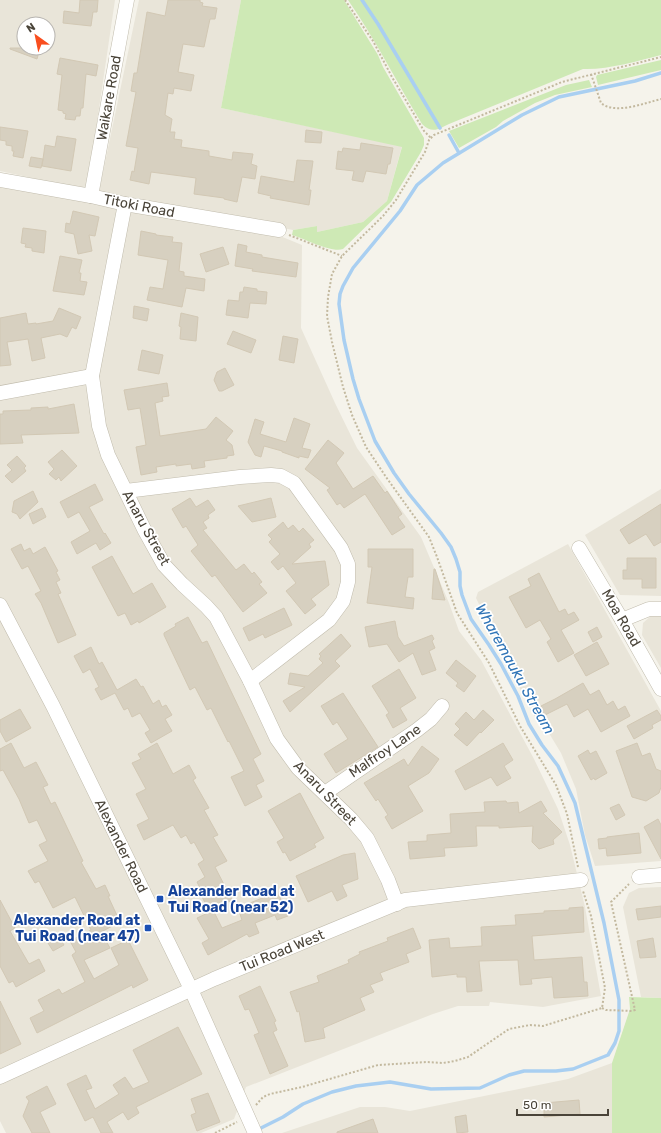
<svg xmlns="http://www.w3.org/2000/svg" width="661" height="1133" viewBox="0 0 661 1133" font-family="Rubik,sans-serif">
  <rect width="100%" height="100%" fill="#f5f3eb"/>
  <g fill="#e9e5d9" fill-rule="evenodd">
    <path d="M0,0h115l-28,190 -87,-19zM24,24h24v24h-24z"/>
    <polygon points="139,0 241,0 221,108 402,146 387,201 363,222 317,232 317,226 293,230 99,191"/>
    <polygon points="0,185 280,236 302,245 301,328 335,403 357,448 421,537 449,603 459,631 481,660 534,759 558,809 570,845 585,907 601,996 543,1007 490,1002 489,1006 458,1006 433,1014 246,1087 234,1119 201,1133 6,1133 0,1121"/>
    <polygon points="661,489 661,596 620,595 585,535"/>
    <polygon points="568,544 661,711 661,861 595,866 585,835 576,789 561,753 538,715 520,689 476,598 478,592"/>
    <polygon points="652,615 661,615 661,668 642,635 643,623"/>
    <polygon points="661,887 661,998 641,997 623,907 629,893 639,888"/>
    <polygon points="612,1063 612,1133 282,1133 360,1107 385,1107 410,1111 568,1079"/>
  </g>
  <g fill="#cee9b5">
    <path d="M241,0h103l34,55 5,12 41,71v7l-3,7 -30,50 -48,47c-11,4 -36,-9 -48,-13l-3,-1 1,-5 24,-4v6l46,-10 24,-21 15,-54 -181,-39z"/>
    <path d="M348,0h313v55c-23,6 -54,15 -78,14l-134,55c-10,5 -17,10 -27,0 -25,-41 -46,-84 -74,-124z"/>
    <polygon points="661,60 661,70 598,85 596,77 597,75"/>
    <polygon points="589,80 592,87 555,95 535,103 503,121 496,127 459,148 449,131 566,85"/>
    <polygon points="629,997 661,998 661,1133 612,1133 612,1063 630,1009"/>
  </g>
  <g fill="none" stroke-linecap="round" stroke-linejoin="round">
    <g stroke="#a9cff1" stroke-width="3.5">
      <polyline points="362,0 378,24 440,128"/>
      <polyline points="449,135 459,153"/>
      <polyline points="257,1130 283,1117 303,1104 332,1092 356,1086 390,1082 431,1089 480,1088 509,1075 524,1071 556,1071 573,1069 608,1055 615,1043 619,1031 619,1000 604,923 575,803 558,766 542,745 529,724 518,696 501,664 489,645 471,619 462,595 460,586 460,572 456,559 451,547 441,533 409,494 394,473 375,441 359,399 353,379 344,340 339,304 340,294 343,286 353,268 400,211 417,185 443,163 522,115 559,97 635,81 661,73"/>
    </g>
  </g>
  <g fill="#d7d0c0" stroke="#d2c8b4">
    <polygon points="80,0 98,0 97,12 93,12 91,26 63,23 64,11 79,13"/>
    <polygon points="168,0 200,0 200,2 203,3 202,6 217,8 215,19 210,19 204,47 183,44 178,72 194,75 191,91 174,88 173,94 168,93 165,115 172,119 170,132 175,132 174,139 182,140 181,147 209,151 209,156 232,160 233,152 253,154 251,164 257,166 255,179 242,177 237,202 224,199 224,198 194,194 196,178 151,172 149,184 130,180 132,171 134,172 138,148 126,146 136,92 131,91 134,73 137,73 147,12 165,16"/>
    <polygon points="10,48 40,48 37,59 10,49"/>
    <polygon points="60,58 98,65 96,76 86,74 83,108 81,108 80,116 76,116 75,120 65,119 66,114 63,113 63,111 58,110 62,75 57,74"/>
    <polygon points="0,127 28,131 23,158 13,156 14,151 12,151 12,146 6,145 6,141 0,140"/>
    <polygon points="306,130 322,132 321,143 305,142"/>
    <polygon points="57,136 76,139 71,171 42,166 45,145 55,147"/>
    <polygon points="361,143 393,148 390,164 388,164 386,174 366,171 363,182 352,180 354,171 336,169 338,151 342,152 343,148 360,150"/>
    <polygon points="31,157 43,159 41,168 29,166"/>
    <polygon points="297,160 313,161 309,190 311,190 309,205 270,198 271,196 258,193 261,176 294,182"/>
    <polygon points="73,211 99,217 95,236 89,235 92,251 78,254 74,234 65,232 66,223 70,224"/>
    <polygon points="23,228 46,231 44,253 32,251 32,248 25,247 26,244 21,243"/>
    <polygon points="141,231 156,234 156,235 173,237 172,242 182,243 179,271 184,272 184,276 205,279 204,291 186,288 182,307 147,300 150,287 163,289 168,260 138,255"/>
    <polygon points="238,244 247,246 246,252 262,255 262,257 298,263 296,277 252,271 253,269 235,266"/>
    <polygon points="223,247 229,264 206,272 200,254"/>
    <polygon points="60,256 82,260 79,273 81,273 80,281 87,282 84,295 53,291"/>
    <polygon points="244,287 257,289 257,291 267,292 266,304 250,303 248,318 226,315 228,300 239,301 240,292 243,292"/>
    <polygon points="134,306 149,309 147,321 133,318"/>
    <polygon points="59,308 81,317 76,329 72,327 67,337 60,334 41,338 45,358 32,361 28,339 7,342 11,365 0,366 0,318 26,313 28,324 36,323 36,324 53,321"/>
    <polygon points="181,313 198,317 196,341 180,339 181,327 179,326"/>
    <polygon points="233,331 256,340 251,353 227,344"/>
    <polygon points="283,336 298,339 294,363 279,360"/>
    <polygon points="142,350 163,355 159,374 138,370"/>
    <polygon points="225,368 234,385 222,391 219,391 214,380 217,372"/>
    <polygon points="167,383 169,396 162,397 163,401 155,403 160,436 206,429 216,417 233,431 226,440 232,445 234,455 227,456 227,458 204,461 205,467 192,469 191,464 176,466 176,464 156,467 157,472 141,475 136,447 146,445 140,408 128,410 124,390"/>
    <polygon points="74,404 79,433 21,435 23,443 0,444 0,414 3,414 3,411 31,410 31,408 48,407 48,409"/>
    <polygon points="294,418 310,424 302,448 311,450 308,458 299,456 299,458 282,452 282,451 264,446 261,457 255,455 248,442 255,419 264,422 260,434 286,442"/>
    <polygon points="328,440 344,453 336,463 353,489 373,476 385,493 387,491 402,514 398,517 405,527 392,535 365,494 344,508 340,503 337,505 327,490 330,488 305,469"/>
    <polygon points="62,450 77,466 61,481 59,477 56,480 49,474 54,469 48,462"/>
    <polygon points="17,456 26,466 24,468 26,471 12,483 5,476 12,470 7,465"/>
    <polygon points="95,484 103,500 89,507 104,534 105,533 111,543 100,550 96,543 77,554 71,542 90,531 79,512 68,518 60,502"/>
    <polygon points="33,491 38,502 20,519 17,514 12,512 14,501"/>
    <polygon points="190,498 196,507 208,500 215,510 208,515 209,518 203,522 207,528 203,530 236,570 244,564 252,574 254,572 262,582 259,584 267,593 243,612 215,575 212,577 191,551 198,545 186,526 183,528 172,509"/>
    <polygon points="271,498 276,517 252,522 238,506"/>
    <polygon points="661,504 661,542 654,546 646,534 629,544 620,530"/>
    <polygon points="42,508 46,517 33,524 29,514"/>
    <polygon points="283,522 288,529 293,525 299,532 303,528 314,540 309,544 311,547 292,564 325,561 329,585 311,599 316,605 305,614 286,591 296,583 283,566 278,570 271,562 280,554 269,542 272,539 268,535"/>
    <polygon points="21,544 24,551 30,548 33,554 45,547 58,571 56,572 60,580 56,582 61,593 58,594 76,635 58,643 41,603 35,594 41,591 28,566 22,569 11,549"/>
    <polygon points="368,549 413,549 413,577 408,577 405,597 414,598 413,609 367,603 372,567 368,567"/>
    <polygon points="112,556 133,594 152,583 166,607 139,623 138,621 131,625 125,613 118,616 92,567"/>
    <polygon points="627,558 656,558 656,588 642,588 642,579 623,579 623,570 627,570"/>
    <polygon points="434,569 435,569 445,600 432,599"/>
    <polygon points="539,573 559,612 565,609 568,615 574,612 579,620 561,630 574,653 558,662 547,642 551,639 540,620 526,628 509,597 531,586 528,579"/>
    <polygon points="284,608 292,625 265,638 263,634 249,641 243,628"/>
    <polygon points="188,617 202,643 207,641 261,754 253,759 264,781 256,785 262,797 245,806 231,777 244,771 229,741 228,742 211,708 207,710 195,687 190,690 164,635 164,633 176,626 175,624"/>
    <polygon points="395,621 398,637 404,646 432,635 434,639 432,641 435,648 429,651 436,670 422,675 413,653 399,662 387,644 369,647 365,627"/>
    <polygon points="597,627 602,637 593,642 588,632"/>
    <polygon points="341,634 351,646 335,661 340,666 290,712 283,701 305,687 288,684 290,673 308,676 323,663 319,659 321,656 319,654"/>
    <polygon points="597,642 609,664 586,676 574,655"/>
    <polygon points="91,647 99,664 102,662 117,690 136,679 141,687 143,686 153,704 159,700 162,707 166,705 172,715 165,719 172,731 151,743 145,733 150,730 140,713 132,717 128,708 124,710 115,693 101,700 95,689 99,687 90,669 83,673 74,656"/>
    <polygon points="456,660 476,676 464,692 456,686 458,683 446,673"/>
    <polygon points="399,669 416,698 400,708 407,720 393,728 386,715 389,713 372,686"/>
    <polygon points="583,683 590,695 599,690 607,705 613,701 618,710 625,706 630,716 601,732 588,709 574,717 567,704 537,719 533,712 541,707 541,706 555,699"/>
    <polygon points="343,693 378,747 336,773 324,754 348,739 337,722 333,725 321,706"/>
    <polygon points="20,709 31,728 6,742 0,731 0,720"/>
    <polygon points="483,710 494,720 481,733 480,732 467,746 454,735 460,729 455,724 466,712 474,720"/>
    <polygon points="657,710 661,716 661,720 652,725 653,728 634,739 627,726"/>
    <polygon points="11,743 24,768 36,762 48,785 43,787 51,804 55,802 83,861 81,862 96,889 105,885 110,896 108,896 120,922 101,932 110,948 84,960 94,979 119,965 111,948 128,940 148,980 133,988 132,985 37,1033 30,1018 44,1011 38,1000 59,989 62,994 85,982 72,955 76,952 70,941 91,930 75,897 53,908 39,881 35,883 28,871 48,861 39,845 47,841 37,820 29,823 19,799 3,770 0,771 0,749"/>
    <polygon points="157,743 173,774 189,765 196,778 193,780 209,808 204,810 218,835 213,837 227,861 215,867 232,900 213,910 222,928 242,920 238,908 267,896 265,890 275,886 288,916 277,920 275,915 255,923 259,933 249,937 247,934 208,955 202,943 209,939 197,918 210,912 201,895 203,894 197,882 205,877 198,864 204,860 194,842 191,844 186,835 181,838 173,825 144,840 137,825 149,819 136,794 146,789 132,763 141,759 138,754"/>
    <polygon points="503,743 513,760 504,766 511,778 497,786 491,777 465,790 455,771"/>
    <polygon points="637,743 642,756 650,753 656,769 661,771 661,787 659,793 646,801 632,797 616,751"/>
    <polygon points="422,746 439,759 429,773 408,786 423,811 392,829 385,817 388,815 378,799 376,801 364,783 404,759 408,766"/>
    <polygon points="588,750 590,754 596,751 607,773 595,780 594,778 591,780 578,756"/>
    <polygon points="300,793 324,838 314,844 316,847 290,861 285,852 283,853 277,842 284,838 268,811"/>
    <polygon points="506,801 507,803 518,802 519,813 541,801 547,811 543,813 562,832 553,840 554,844 539,849 532,842 533,826 499,828 499,826 476,826 477,846 444,848 445,856 410,859 408,842 427,841 427,835 451,833 450,814 485,812 484,802"/>
    <polygon points="619,804 625,815 616,820 610,808"/>
    <polygon points="658,819 661,825 661,859 644,827"/>
    <polygon points="639,833 641,853 607,856 606,848 599,849 598,839 607,838 607,837"/>
    <polygon points="355,853 358,879 342,885 347,896 337,901 332,891 308,902 296,876 343,855"/>
    <polygon points="0,900 15,928 10,931 29,964 39,959 45,971 16,987 13,981 9,983 0,966"/>
    <polygon points="661,906 661,917 638,920 636,909"/>
    <polygon points="583,907 584,932 532,936 534,960 582,957 584,982 587,982 588,996 554,998 552,977 531,979 532,984 520,985 518,960 479,961 482,991 467,992 466,977 457,977 457,974 432,977 429,940 449,938 450,948 482,946 481,927 516,925 515,915 544,913 544,911 569,910 569,908"/>
    <polygon points="413,928 421,948 406,954 409,962 380,973 383,980 370,985 374,992 360,998 365,1010 323,1028 325,1038 305,1042 299,1011 297,1012 290,992 319,982 317,976 349,963 348,960 360,954 359,952 388,941 387,938"/>
    <polygon points="59,937 64,945 53,951 48,943"/>
    <polygon points="653,938 656,957 640,958 637,941"/>
    <polygon points="260,986 276,1021 274,1022 277,1030 273,1032 288,1066 270,1074 254,1035 259,1033 249,1009 245,1010 239,996"/>
    <polygon points="0,1001 21,1044 0,1054"/>
    <polygon points="178,1027 202,1074 136,1107 139,1113 128,1120 123,1112 107,1122 113,1133 101,1133 93,1117 85,1121 67,1084 86,1075 92,1088 86,1090 95,1109 119,1094 113,1085 125,1077 133,1089 149,1082 133,1050"/>
    <polygon points="47,1086 56,1104 40,1112 50,1133 32,1133 23,1116 29,1101 26,1097"/>
    <polygon points="208,1093 220,1122 197,1131 191,1115 196,1113 191,1099"/>
    <polygon points="579,1100 580,1114 544,1117 544,1103"/>
    <polygon points="466,1115 468,1132 457,1133 455,1117"/>
    <polygon points="373,1119 378,1133 337,1133 337,1132"/>
  </g>
  <g fill="none" stroke-linecap="round" stroke-linejoin="round">
    <defs>
      <g id="street">
        <polyline points="0,180 91,196 125,204 279,230"/>
        <polyline points="91,196 127,0"/>
        <polyline points="125,204 92,376 99,426 108,455 144,529 164,565 182,584 206,606 216,617 250,681 277,739 298,768 351,819 367,838 388,880 397,904"/>
        <polyline points="0,393 92,376"/>
        <polyline points="126,491 240,477 271,475 281,476 294,483 341,548 348,564 348,582 343,601 329,620 250,681"/>
        <polyline points="579,548 622,620 661,689"/>
        <polyline points="0,605 53,706 189,985 255,1133"/>
        <polyline points="622,620 649,609 661,609"/>
        <polyline points="325,793 417,730 431,719 442,706"/>
        <polyline points="639,877 661,875"/>
        <polyline points="0,1077 214,979 405,900 581,880"/>
      </g>
    </defs>
    <use href="#street" stroke="#c1bcad" stroke-width="15"/>
    <g stroke="#c3b99f" stroke-width="2" stroke-dasharray="2 2" stroke-linecap="butt">
      <polyline points="345,0 373,41 392,77 424,131 431,138"/>
      <path d="M591,74l10,29c14,12 44,0 60,-4"/>
      <polyline points="289,235 342,256"/>
      <polyline points="578,867 567,814 556,785 520,726 489,663 457,613 437,557 429,537 386,477 366,447 352,415 343,387 332,342 327,316 328,297 332,274 342,256 383,216 396,200 425,152 429,140 434,135 562,82 661,57"/>
      <polyline points="602,1008 606,1010 632,1011 635,1010 611,902 629,884"/>
      <polyline points="256,1105 263,1097 270,1094 302,1087 378,1065 427,1062 443,1063 455,1061 468,1057 509,1029 530,1025 543,1026 602,1008 605,988 591,916 583,891"/>
      <polyline points="215,1133 237,1122"/>
    </g>
    <use href="#street" stroke="#fff" stroke-width="14"/>
  </g>
  <g fill="#1a4fb4" stroke="#fff" stroke-width="1.5">
    <rect x="156" y="895" width="8" height="8" rx="2"/>
    <rect x="144" y="924" width="8" height="8" rx="2"/>
  </g>
  <g text-anchor="middle" dominant-baseline="central" stroke-width="3.5" stroke-linejoin="round" paint-order="stroke">
    <g font-size="14" fill="#4a4439" stroke="#fff">
      <text transform="translate(109 98) rotate(-80)">Waikare Road</text>
      <text transform="translate(139 206) rotate(11)">Titoki Road</text>
      <text transform="translate(146 528) rotate(61)">Anaru Street</text>
      <text transform="translate(621 618) rotate(60)">Moa Road</text>
      <text transform="translate(385 751) rotate(-34)">Malfroy Lane</text>
      <text transform="translate(325 793) rotate(46)">Anaru Street</text>
      <text transform="translate(121 846) rotate(64)">Alexander Road</text>
      <text transform="translate(282 951) rotate(-22)">Tui Road West</text>
    </g>
    <g font-size="14" font-weight="bold" fill="#164399" stroke="#fff" text-anchor="start">
      <text x="168" y="891">Alexander Road at<tspan x="168" dy="16">Tui Road (near 52)</tspan></text>
      <text x="140" y="920" text-anchor="end">Alexander Road at<tspan x="140" dy="16">Tui Road (near 47)</tspan></text>
    </g>
    <g font-size="15" font-style="italic" fill="#3175b7" stroke="#fff">
      <text transform="translate(515 669) rotate(61)">Wharemauku Stream</text>
    </g>
  </g>
  <g transform="translate(36 36) rotate(327)"><circle r="19" fill="#ffffff" stroke="#b7b4b0"/>
  <path d="M0-3L7 15L0 10L-7 15Z" fill="#f94e1f"/>
  <text y="-6" font-size="11" font-weight="bold" text-anchor="middle" fill="#4a4439">N</text>
  </g>
  <path d="M517 1109v6h91v-6" fill="none" stroke="#4a4439" stroke-width="2"/>
  <text x="523" y="1109" font-size="12" fill="#4a4439" stroke="#ffffff" stroke-width="3" paint-order="stroke">50 m</text>
</svg>
